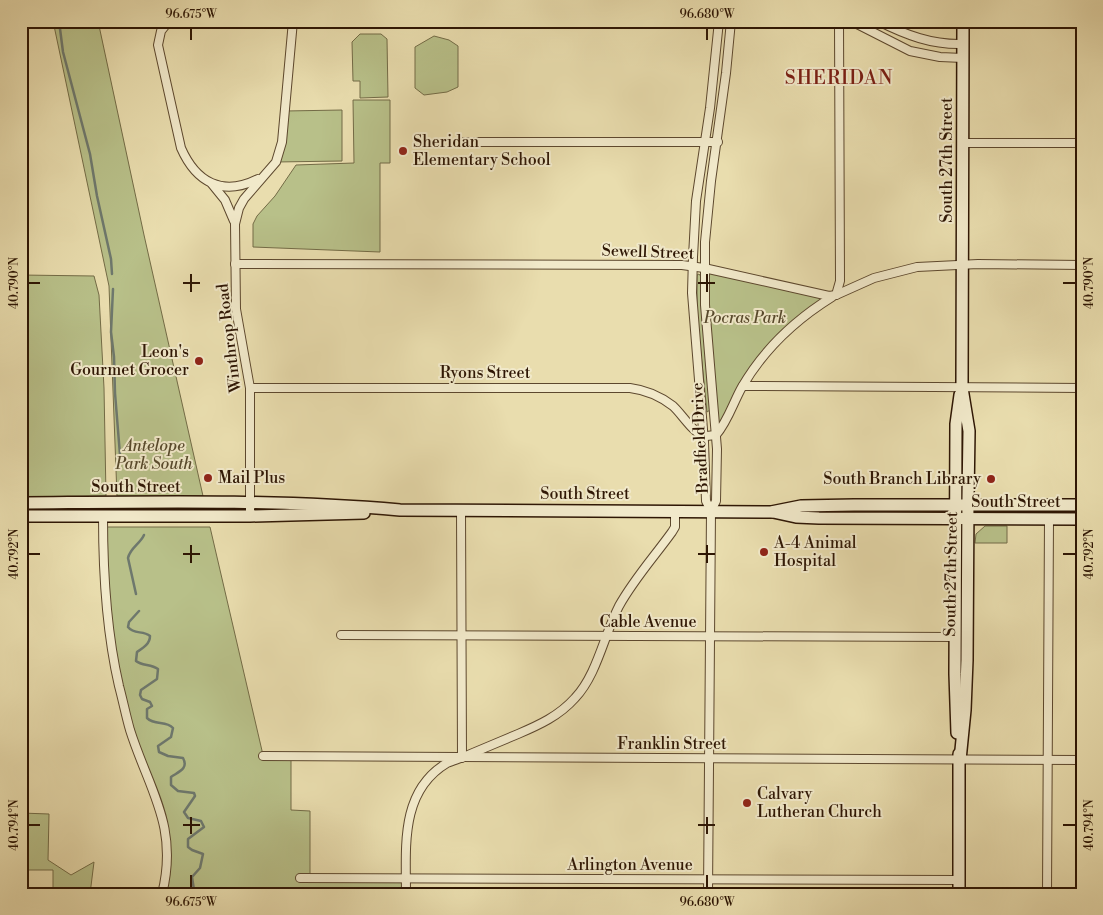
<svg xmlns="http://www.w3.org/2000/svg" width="1103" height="915" viewBox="0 0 1103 915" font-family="'Libre Bodoni',serif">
  <rect width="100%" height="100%" fill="#e9ddae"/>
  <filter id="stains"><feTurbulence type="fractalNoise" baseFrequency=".004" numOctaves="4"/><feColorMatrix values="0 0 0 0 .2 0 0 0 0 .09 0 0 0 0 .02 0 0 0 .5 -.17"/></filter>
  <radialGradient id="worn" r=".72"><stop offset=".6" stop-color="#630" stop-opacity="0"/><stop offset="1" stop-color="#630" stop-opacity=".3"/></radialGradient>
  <g fill="#b8c089" stroke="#736b46">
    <polygon points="53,21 98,21 144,235 203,496 117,496 109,286"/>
    <polygon points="360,34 381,34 387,39 388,97 360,98 360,81 353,81 352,42"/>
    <polygon points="434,36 449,40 458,46 458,87 447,92 424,95 415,88 415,47"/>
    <polygon points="353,100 390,100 390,163 380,163 380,252 253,247 253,224 257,216 275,196 296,165 354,163"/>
    <polygon points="342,110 342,161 276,162 285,111"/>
    <polygon points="704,268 829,296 768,351 716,435"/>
    <polygon points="699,274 702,278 702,315 711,408 710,410 707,412 697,315 697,275"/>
    <polygon points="21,275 94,276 99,295 104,388 106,496 21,497"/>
    <polygon points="985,526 1007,526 1007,543 975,543 976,534"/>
    <polygon points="103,527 210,527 263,755 291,756 291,810 310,811 310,878 406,879 406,894 162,894 167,843 115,665"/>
    <polygon points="21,813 49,814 48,860 71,875 94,862 90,894 53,894 53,870 21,870"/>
  </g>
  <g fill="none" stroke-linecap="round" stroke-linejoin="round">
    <g stroke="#6e786d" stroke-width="2.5">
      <polyline points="59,21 63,52 90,154 97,196 111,259 112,274"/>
      <polyline points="113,289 111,332 114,357 115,393 120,455"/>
      <path d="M136,594l-8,-36c2,-10 12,-14 16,-23"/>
      <path d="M139,611l-10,11 -1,5c6,8 15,3 22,9 0,8 -7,12 -13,16l-1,9c6,5 15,3 22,8l-1,10 -16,11 -1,5 2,4 8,3 2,4 -5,3v9c8,8 19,2 26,10l-2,9 -13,9 1,6 9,4 15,2c6,11 -5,14 -12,19v8l7,6 16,2 1,3 -11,16 4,6 13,3 3,6 -16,12v8l4,3 11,4 -3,14 -8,9 2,13 -1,4"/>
    </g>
    <defs>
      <g id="minor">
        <path d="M169,21l-8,10 -3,14 23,103c15,34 41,49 77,31"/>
        <polyline points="851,21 910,51 940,57 963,58"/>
        <path d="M878,21c28,14 54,24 85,23"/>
        <polyline points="464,142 718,142"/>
        <polyline points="964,143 1082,143"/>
        <polyline points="212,184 225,200 234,221"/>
        <polyline points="235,264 682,265 704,268 829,296 836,295 874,278 917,267 978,264 1082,265"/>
        <polyline points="836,295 840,281 839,21"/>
        <polyline points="743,386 1082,388"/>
        <path d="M250,388h380c16,2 30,8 43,18 8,7 21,28 31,30 4,0 9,-1 12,-1 12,-14 17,-32 26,-48 22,-38 53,-67 90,-90"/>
        <polyline points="461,510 462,758"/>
        <polyline points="711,511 716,501 717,449 705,305 705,242 711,181 726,73 731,21"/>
        <polyline points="250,516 250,388 236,309 235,224 239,208 244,199 276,162 282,142 293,21"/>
        <path d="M103,517c0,57 3,113 16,169 4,15 7,30 11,44 19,60 49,96 32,164"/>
        <polyline points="341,635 955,637"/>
        <polyline points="263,756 1082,760"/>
        <polyline points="300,878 959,880"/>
        <path d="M406,894c0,-48 -6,-103 41,-131 7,-3 15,-5 21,-8 17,-7 33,-14 50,-21 21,-9 41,-18 57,-36 22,-23 29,-63 44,-92 15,-27 35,-49 53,-74l3,-5v-16"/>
        <polyline points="708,894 711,511 706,501 704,442 692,293 693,257 696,201 710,108 719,21"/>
        <polyline points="1047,894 1049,519"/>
      </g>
      <g id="secondary">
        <path d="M21,503c126,-1 253,-4 379,7l371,2 30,-6 53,-1h228"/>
        <polyline points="773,512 796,517 819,518 1082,519"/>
        <polyline points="21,516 250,516 364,513"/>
        <polyline points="957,733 955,674 956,424 960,395"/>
        <polyline points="959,754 959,894"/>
        <polyline points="960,760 965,710 967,660 968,498 969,431 962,388 963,21"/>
      </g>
    </defs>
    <use href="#minor" stroke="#5d482e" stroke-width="10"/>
    <use href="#secondary" stroke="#2e1604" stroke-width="14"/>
    <use href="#minor" stroke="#f1e9ca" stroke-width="8"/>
    <use href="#secondary" stroke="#f1e9ca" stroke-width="11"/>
  </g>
  <path fill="none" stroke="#2e1604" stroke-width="2" d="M191,28v12M707,28v12M191,274v18M707,274v18M28,283h12M183,283h17M698,283h17M1063,283h13M191,545v18M707,545v18M28,554h12M183,554h17M698,554h17M1063,554h13M191,817v17M707,817v17M28,825h12M183,825h17M698,825h17M1063,825h13M191,875v13M707,875v13"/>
  <g fill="#8f2418" stroke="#f1e9ca" stroke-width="2">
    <circle cx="403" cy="151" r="5"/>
    <circle cx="199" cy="361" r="5"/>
    <circle cx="208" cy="478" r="5"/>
    <circle cx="991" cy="479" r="5"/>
    <circle cx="764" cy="552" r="5"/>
    <circle cx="747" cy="803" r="5"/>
  </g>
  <g text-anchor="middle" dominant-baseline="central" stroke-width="4" stroke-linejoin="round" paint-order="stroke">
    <g font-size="16" fill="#2e1604" stroke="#f1e9ca" text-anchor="start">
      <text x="413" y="142">Sheridan<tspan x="413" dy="18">Elementary School</tspan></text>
      <text x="189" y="352" text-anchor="end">Leon's<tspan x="189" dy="18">Gourmet Grocer</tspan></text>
      <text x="218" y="478">Mail Plus</text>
      <text x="981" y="479" text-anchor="end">South Branch Library</text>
      <text x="774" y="543">A-4 Animal<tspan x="774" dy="18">Hospital</tspan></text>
      <text x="757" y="794">Calvary<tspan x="757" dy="18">Lutheran Church</tspan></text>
    </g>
    <g font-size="16" fill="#2e1604" stroke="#f1e9ca">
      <text transform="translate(947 160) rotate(-90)">South 27th Street</text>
      <text transform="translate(648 252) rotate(2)">Sewell Street</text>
      <text transform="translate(229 338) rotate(-97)">Winthrop Road</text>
      <text x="485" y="373">Ryons Street</text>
      <text transform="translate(700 438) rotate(-93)">Bradfield Drive</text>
      <text x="136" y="487">South Street</text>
      <text x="585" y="494">South Street</text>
      <text x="1016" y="502">South Street</text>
      <text transform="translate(951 574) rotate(-89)">South 27th Street</text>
      <text x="648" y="622">Cable Avenue</text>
      <text x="672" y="744">Franklin Street</text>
      <text x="630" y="865">Arlington Avenue</text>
    </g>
    <g font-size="16" font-style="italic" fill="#57492c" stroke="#f1e9ca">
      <text x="745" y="318">Pocras Park</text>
      <text x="154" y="446">Antelope<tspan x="154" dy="18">Park South</tspan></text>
    </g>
    <g font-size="19" letter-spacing="1" fill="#7a1f14" stroke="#f1e9ca">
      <text x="839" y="78">SHERIDAN</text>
    </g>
  </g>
  <rect width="1103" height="915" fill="none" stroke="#e9ddae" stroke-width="55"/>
  <rect x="28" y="28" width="1048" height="860" fill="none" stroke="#2e1604" stroke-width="2"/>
  <g font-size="12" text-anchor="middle" fill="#2e1604">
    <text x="191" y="18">96.675°W</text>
    <text x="707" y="18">96.680°W</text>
    <text transform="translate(1089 283) rotate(-90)" y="4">40.790°N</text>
    <text transform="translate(14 283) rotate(-90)" y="4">40.790°N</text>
    <text transform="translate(1089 554) rotate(-90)" y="4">40.792°N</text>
    <text transform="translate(14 554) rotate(-90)" y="4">40.792°N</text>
    <text transform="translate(14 825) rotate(-90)" y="4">40.794°N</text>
    <text transform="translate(1089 825) rotate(-90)" y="4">40.794°N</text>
    <text x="191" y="906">96.675°W</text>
    <text x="707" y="906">96.680°W</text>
  </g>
  <rect width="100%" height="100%" filter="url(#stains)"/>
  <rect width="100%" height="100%" fill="url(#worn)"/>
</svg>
